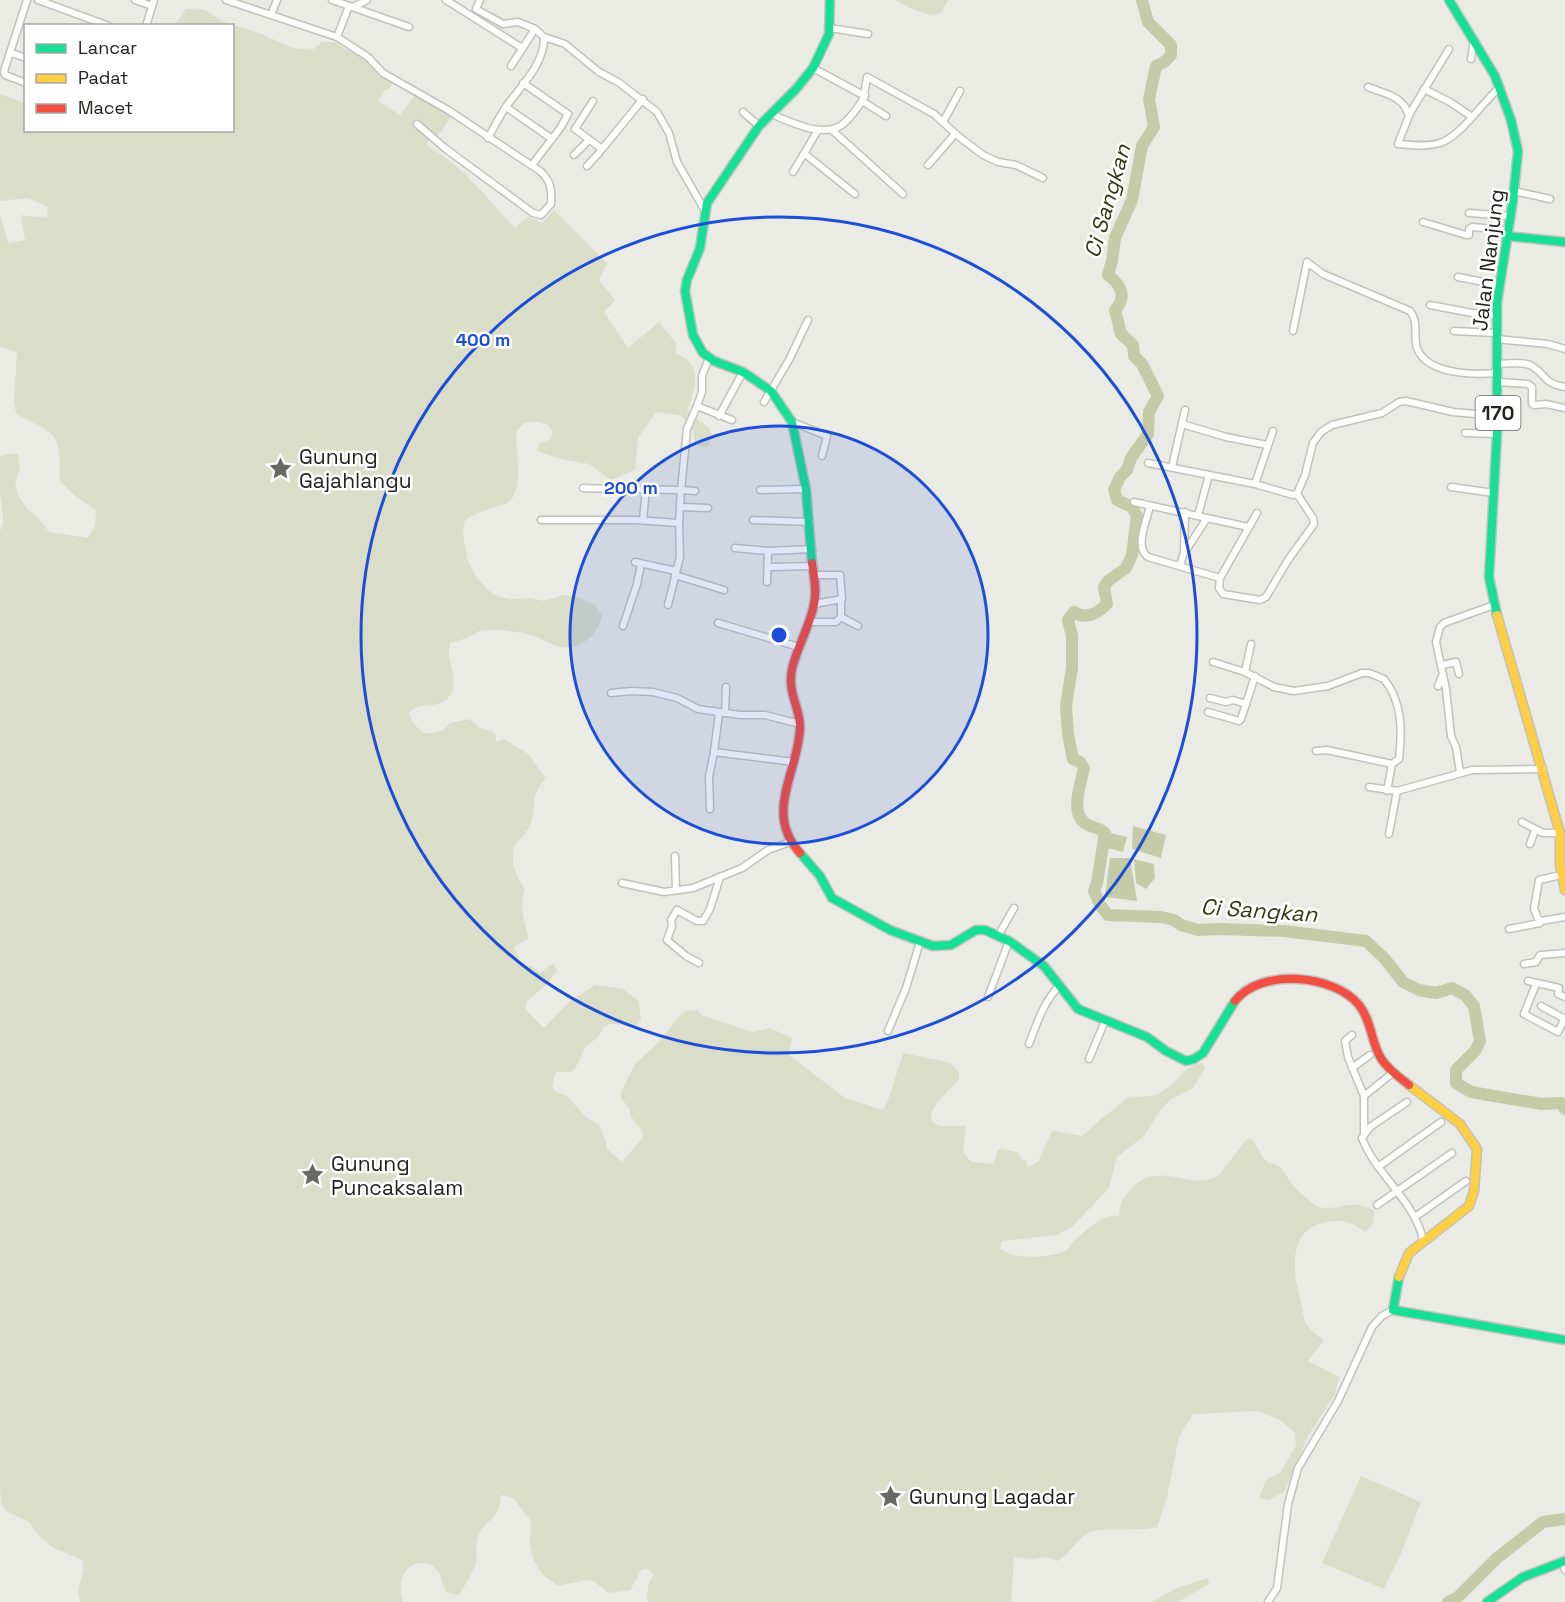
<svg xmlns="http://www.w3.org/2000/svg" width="1565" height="1602" viewBox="0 0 1565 1602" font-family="'Space Grotesk',sans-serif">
  <rect width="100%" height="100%" fill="#eaebe4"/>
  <g fill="#daddc8">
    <path d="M895,0h53l-7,13c-14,6 -34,-7 -46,-13z"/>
    <path d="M186,9l19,1 17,11 39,13 32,14 19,2 10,-8h12l10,7 17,7 18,17 14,8 -3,7 -5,2 -7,11 22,14 15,-20 36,20 -9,16 -15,10v5c37,20 60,53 88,82l13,-12 14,7 12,-13 53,53 -8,17 16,20 -11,12 24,36 31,-26 17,21v11c28,8 19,36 11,57l23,18 2,9 -4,9 -9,-1 -4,-4 -3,-16 -13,-11 -23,-3 -18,26 -3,32 -24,10 -22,-16 -33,-6 -19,-8 2,-6 11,-5 3,-6c-5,-12 -17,-13 -29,-10l-8,9c0,17 9,65 -11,72 -13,5 -29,8 -40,16l-2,12 4,27 9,18 12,13 11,7 13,2 19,-1 13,3 19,-6 12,1 19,8 8,11c-3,20 -24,38 -45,31 -10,-3 -18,-10 -30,-12 -13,-3 -29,-5 -42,-4 -7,0 -11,5 -17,7 -6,3 -12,4 -18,6 -6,18 15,44 -6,58 -10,7 -22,1 -35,11l4,11 10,10c10,1 21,-1 27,-10l19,-4 11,9 12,3 4,4v7l8,-3 24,15 18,25c-18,15 -8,35 -19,52 -6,10 -13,9 -14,23 -1,14 5,25 12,36 -6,17 -1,31 4,48l-15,9 8,18 10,1 8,7 13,-10 4,8 -10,13 -21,18v8l18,18 25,-26 26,-17 28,4 16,12 2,19 -4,5 -27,-1 -6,3 -7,11 -11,8 -10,21 -5,5h-15l-4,14 3,5 12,5 19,21 13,8 7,17v6l16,14 21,-25 -1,-6 -12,-16v-6l-9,-11v-6l14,-28 25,-23 20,-26 6,-4 12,-1 3,5 51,17 18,-4 22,10 -3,17 56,43 38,12 7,-15 13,-42 48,10 8,10v7c-7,7 -47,41 -17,46 8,1 16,-1 24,0l-3,26 8,10 22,2 5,-14 3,-1 16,3 5,8h4l2,7 10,-5 14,-31 30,5c7,-5 12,-11 19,-17 9,-6 16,-12 24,-20 14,-4 26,0 38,-8 15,-9 20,-25 39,-28l3,5 -12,20 -22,11 -12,13 -15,24 -27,21 -8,31 -37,39 -16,8 -54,6 -2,7c12,12 47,10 63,4 6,-2 8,-9 13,-13 10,-9 30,-27 43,-23 2,-16 3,-17 14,-29 28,-28 59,6 86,-12l27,-35 6,-1c6,7 8,16 15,23 4,2 10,2 13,5 5,3 7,11 11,16 4,5 22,22 28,24 20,5 32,-11 55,4l-1,12 -7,9c-5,-3 -11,-7 -16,-9 -9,-4 -19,-2 -28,0 -32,8 -30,46 -23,71 7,25 0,29 25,46l-16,21 31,16 -4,17 -27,42 -24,56 -16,8 -9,-2 7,-18 15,-8 15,-27 -1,-13 -15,-12 -23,-9 -64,3 -14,23 -12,60 -10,30c-18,5 -56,0 -67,5 -14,7 -18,20 -32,29l-12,-4 -13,2 -19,-2 -3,45h-363c-2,-7 0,-22 6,-27l-4,-5 -6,-1 -5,3 -2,6 -7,12 -21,3 -16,-12 -6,-1 -29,6 -15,-11 -8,-12 -5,-16 1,-26 -18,-23 -12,-3c-3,29 -12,20 -22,39 -5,9 -1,18 -3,28 -1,6 -14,29 -17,33l-12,-2c-5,-7 -5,-19 -12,-25 -4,-4 -7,-5 -13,-5 -20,0 -25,23 -19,39h-322c-8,-15 6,-27 1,-42l-30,-13 -11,-9 -12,-16 -23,-11 -4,-6 -2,-15v-959c7,-12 0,-26 0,-39 0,-12 0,-23 0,-35l6,-3h12l2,13 -5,17 4,13 8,12 10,7 12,16 39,6 7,-12 1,-16 -22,-15 -14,-14c-1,-15 3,-39 -11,-49 -10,-8 -23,-11 -33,-19l-2,-12 3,-49 -17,-5v-132l8,28 17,-3 -4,-25 26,3 1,-11 -20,-9 -28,3v-107l25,9 1,27h206v-104l-57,-1z"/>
    <polygon points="1361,1476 1421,1502 1400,1556 1384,1589 1322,1563"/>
    <polygon points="1208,1578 1209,1584 1178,1602 1152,1602 1177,1588"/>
  </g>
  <g fill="#c4cba6">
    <polygon points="1133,826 1166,835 1161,858 1132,849"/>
    <polygon points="1110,833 1127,837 1123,852 1107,848"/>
    <polygon points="1110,858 1130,858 1137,901 1105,897"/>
    <polygon points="1134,859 1154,864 1155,878 1146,889 1136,883"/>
  </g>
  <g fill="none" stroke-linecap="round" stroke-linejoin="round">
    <g stroke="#c4cba6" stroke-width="12">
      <path d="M1142,0l6,22 23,23v10l-7,7 -8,4 -7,33 5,28 -12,19 -10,54 -17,38 -3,23 -4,14c12,9 20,21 7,35l6,24 12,11 1,11 8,8 16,32 -9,16 -1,22 -17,24 -4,12 -7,7 -6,13 3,10 15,7 5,9 -5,39 -6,13 -18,13 -4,6 3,17c-9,9 -21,16 -33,8l-6,8 4,16v32l-6,38 2,28 5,25 7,3 4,6c-3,16 -16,47 4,57 7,3 11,3 17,8l-8,50 -3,8 6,14 8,10 53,2 13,3 7,5 17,5 21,-1 65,2 82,10 19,18 18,23 16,8 17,3 16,-5 13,7 9,11 6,35 -5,10 -19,19v13l15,9 71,12 19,-1 4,6"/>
      <polyline points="1448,1602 1458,1597 1496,1559 1543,1522 1565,1519"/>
    </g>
    <defs>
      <g id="street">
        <polyline points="38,0 109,26"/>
        <polyline points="135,0 152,6"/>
        <path d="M226,0l111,37 31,20 15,16 65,37 92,61c11,9 12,20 11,33l-10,11 -8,-2 -87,-64 -29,-25"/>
        <polyline points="332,0 409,27"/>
        <polyline points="446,0 522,48"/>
        <polyline points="480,0 476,9 503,24 518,22 535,29 544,37"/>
        <polyline points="353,7 367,0"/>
        <polyline points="271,15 277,0"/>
        <polyline points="146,26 154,0"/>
        <polyline points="830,28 868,34"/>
        <polyline points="337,37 349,6"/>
        <path d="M1449,49l-39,64 -12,31c14,1 29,3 42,-1 20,-6 43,-41 59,-55"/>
        <polyline points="11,53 26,58"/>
        <polyline points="1471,59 1474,40"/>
        <polyline points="511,66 535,29"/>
        <polyline points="813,68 863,95 865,96 862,101 886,116"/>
        <polyline points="26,83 5,75 4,71 27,0"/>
        <polyline points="523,83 568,114 561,127 532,165"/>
        <path d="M1368,87c17,7 36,9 41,29"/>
        <polyline points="1424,89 1450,102 1472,117"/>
        <polyline points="864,95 867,77 934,114 958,136 983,155 998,162 1016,165 1043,178"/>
        <polyline points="593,101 575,129 602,149 643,99"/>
        <polyline points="506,107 552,139"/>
        <polyline points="743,112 759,126"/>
        <path d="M772,114c12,6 23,10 36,14 29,7 38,-3 54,-27"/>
        <polyline points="943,122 960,91"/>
        <polyline points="832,130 903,194"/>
        <path d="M488,138c6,-11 11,-20 17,-30 15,-21 40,-44 39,-71l21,7 34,28 19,10 39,30 12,21 8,29 27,47"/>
        <polyline points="805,154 855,194"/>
        <polyline points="574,155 589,140"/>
        <polyline points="928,165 955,134"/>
        <polyline points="587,166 599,153 601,149"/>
        <polyline points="793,172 818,130"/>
        <polyline points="1514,191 1550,199"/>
        <polyline points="1469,213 1510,216"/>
        <polyline points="1423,222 1466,235 1469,235 1469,229 1472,227 1507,230"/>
        <polyline points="1458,277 1499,285"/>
        <polyline points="1430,305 1472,313 1496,315"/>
        <path d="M1293,331l14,-69 16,12 87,37c9,11 3,24 7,37 10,27 57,27 81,25"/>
        <polyline points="1454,331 1496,333"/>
        <polyline points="1496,339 1548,344 1565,349"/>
        <polyline points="709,358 702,376 702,392 697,406 732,420"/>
        <path d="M1497,364c10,0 27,-3 35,2 16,10 10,17 33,21"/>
        <polyline points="1498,382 1528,384 1532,387 1532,404 1534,405 1546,404 1565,408"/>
        <polyline points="764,402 789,360 808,320"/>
        <polyline points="719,416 743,372"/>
        <polyline points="792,422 827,436 822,456"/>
        <polyline points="1182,424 1226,437 1267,445"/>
        <polyline points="1465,433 1497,434"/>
        <polyline points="1148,463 1255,484 1293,495 1297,494 1305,475 1313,443 1321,432 1332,425 1382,413 1399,402 1406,401 1453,412 1498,416"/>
        <polyline points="1172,467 1185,410"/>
        <polyline points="1255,484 1273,431"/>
        <polyline points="1451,487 1494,493"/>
        <path d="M583,488c33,1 65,1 98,2l6,-61 10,-23"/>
        <polyline points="760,490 806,489"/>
        <polyline points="1134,502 1248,527"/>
        <path d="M1150,506c-3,14 -16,41 -2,51l72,21"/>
        <polyline points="680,507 708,508"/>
        <polyline points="1257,513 1220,578 1219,588 1223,594 1260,600 1266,597 1288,560 1314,524 1313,518 1297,494"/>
        <polyline points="1198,515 1209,475"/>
        <polyline points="541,520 635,520 679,523"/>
        <polyline points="643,520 646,489"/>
        <polyline points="753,520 810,522"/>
        <polyline points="735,548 768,551 812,549"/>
        <polyline points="1185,552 1207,518"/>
        <polyline points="635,562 676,571"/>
        <polyline points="1180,566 1184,552 1185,512"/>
        <polyline points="771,567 814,566"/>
        <polyline points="675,575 724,590"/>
        <polyline points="767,582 768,551"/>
        <polyline points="814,604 842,599 840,575 814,575"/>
        <polyline points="668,605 680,557 679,523 681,490 695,491"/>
        <polyline points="841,617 858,626"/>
        <polyline points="808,622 836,622 841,617 841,601"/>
        <polyline points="718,623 799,647"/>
        <polyline points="623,626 637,584 641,564"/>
        <path d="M1213,662l32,10 29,15 20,4 34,-5 34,-13h7l15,6c19,24 18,52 15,80l-7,5"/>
        <polyline points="1442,665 1456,662 1459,674"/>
        <polyline points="1245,672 1251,644"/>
        <polyline points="1438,686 1443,674"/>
        <polyline points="611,693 631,691 653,692 677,698 698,709 740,715 765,715 800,724"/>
        <polyline points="1210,698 1226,702 1233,700 1246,704 1255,676"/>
        <polyline points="1208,712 1239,721 1241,719 1246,704"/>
        <polyline points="719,713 714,752 794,762"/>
        <polyline points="725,713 726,687"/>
        <polyline points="1316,751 1327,750 1392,764 1387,791"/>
        <polyline points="1460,772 1456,747 1451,736 1446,689 1436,642 1440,627 1444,623 1494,605"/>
        <polyline points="1369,787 1397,791 1472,770 1543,769"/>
        <polyline points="710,809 709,777 714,752"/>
        <polyline points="1522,822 1543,833 1560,833"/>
        <polyline points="1389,834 1397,791"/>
        <polyline points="1530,844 1535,830"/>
        <polyline points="675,856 676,890"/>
        <polyline points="622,883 664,892 693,888 742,868 768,850 790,842"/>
        <polyline points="1541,921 1565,917"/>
        <polyline points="1509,929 1540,923 1534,909 1539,880 1561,875"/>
        <polyline points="998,936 1014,908"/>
        <polyline points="699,963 686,956 667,940 672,926 671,920 677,910 697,921 703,921 710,909 720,877"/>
        <polyline points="1524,964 1536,962 1540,955 1565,953"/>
        <polyline points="1528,981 1559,988 1558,994 1565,997"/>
        <polyline points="1536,984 1524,1014 1558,1032 1565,1018"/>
        <polyline points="988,997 1009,941"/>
        <polyline points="1541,1006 1565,1019"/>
        <polyline points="888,1031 906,988 920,942"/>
        <polyline points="1352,1035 1345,1041 1348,1057 1364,1096"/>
        <path d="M1029,1044c8,-21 15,-43 31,-59"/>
        <polyline points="1089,1059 1105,1021"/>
        <polyline points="1352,1068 1370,1055"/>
        <path d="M1407,1102l-37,25 -8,11c14,37 53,63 61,102"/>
        <polyline points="1364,1134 1364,1096 1390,1075"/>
        <polyline points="1378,1167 1441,1122"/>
        <polyline points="1377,1205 1452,1153"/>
        <polyline points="1415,1217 1466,1181"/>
        <polyline points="1563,1561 1565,1570"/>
        <polyline points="1268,1602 1277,1588 1288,1504 1298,1468 1338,1401 1372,1327 1382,1316 1393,1310"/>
      </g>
      <g id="fast">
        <polyline points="1449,0 1495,76 1511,120 1518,151 1513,200 1497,303 1497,434 1489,577 1497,615"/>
        <polyline points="1506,236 1565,242"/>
        <polyline points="812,563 806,489 792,422 771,391 743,372 714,361 703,353 693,335 685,291 687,280 700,248 707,203 759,126 796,89 813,68 829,34 830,0"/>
        <polyline points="800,853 820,876 832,898 890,930 933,946 951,945 976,930 985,930 1009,941 1044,966 1078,1009 1147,1037 1166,1051 1186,1061 1194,1059 1203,1053 1235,1001"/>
        <polyline points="1399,1277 1393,1310 1565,1340"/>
        <polyline points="1487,1602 1523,1577 1565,1561"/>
      </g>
      <g id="slow">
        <polyline points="1497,615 1560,833 1560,865 1565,890"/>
        <polyline points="1399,1277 1409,1253 1469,1206 1474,1191 1477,1149 1460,1124 1409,1085"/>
      </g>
      <g id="jam">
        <path d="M800,853c-37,-41 -1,-81 0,-126 0,-20 -13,-34 -8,-58 5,-22 18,-43 22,-65 3,-13 0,-28 -2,-41"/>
        <path d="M1235,1001c25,-33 99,-27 124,4 13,16 12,39 23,55 7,10 18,18 27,25"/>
      </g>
    </defs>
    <use href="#street" stroke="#c1c2bd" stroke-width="9"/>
    <use href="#fast" stroke="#c1c2bd" stroke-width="11"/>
    <use href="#slow" stroke="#c1c2bd" stroke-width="11"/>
    <use href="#jam" stroke="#c1c2bd" stroke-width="11"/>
    <use href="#street" stroke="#fcfcfb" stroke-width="6"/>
    <use href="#fast" stroke="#16e098" stroke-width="8"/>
    <use href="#slow" stroke="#ffcf43" stroke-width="8"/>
    <use href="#jam" stroke="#f24e42" stroke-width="8"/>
  </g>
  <circle cx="779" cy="635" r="209" fill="#1d4ed8" fill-opacity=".12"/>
  <g fill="none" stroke="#1d4ed8" stroke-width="3">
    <circle cx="779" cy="635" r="209"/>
    <circle cx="779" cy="635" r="418"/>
  </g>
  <defs>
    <symbol id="sight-bare" viewBox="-9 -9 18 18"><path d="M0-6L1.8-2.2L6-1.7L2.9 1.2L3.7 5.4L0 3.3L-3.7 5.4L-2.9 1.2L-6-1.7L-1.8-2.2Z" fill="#686964" stroke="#fff" stroke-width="2.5" paint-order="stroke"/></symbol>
  </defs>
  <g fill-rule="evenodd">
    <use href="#sight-bare" x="264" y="452" width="33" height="33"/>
    <use href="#sight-bare" x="296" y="1158" width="33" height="33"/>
    <use href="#sight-bare" x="874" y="1480" width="33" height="33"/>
  </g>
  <g text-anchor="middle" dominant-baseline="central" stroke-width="5" stroke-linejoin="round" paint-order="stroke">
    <rect fill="#fff" stroke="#646562" stroke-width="1.5" x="1475.5" y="396" width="45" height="34" rx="4.5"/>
    <g font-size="20" font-weight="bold" fill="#22231f">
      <text x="1498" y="413">170</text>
    </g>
    <g font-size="21" fill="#22231f" stroke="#fff">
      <text transform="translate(1488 260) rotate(-83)">Jalan Nanjung</text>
    </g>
    <g font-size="21" fill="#22231f" stroke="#fff" text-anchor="start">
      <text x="299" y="456">Gunung<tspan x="299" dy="24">Gajahlangu</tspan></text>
      <text x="331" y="1163">Gunung<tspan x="331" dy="24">Puncaksalam</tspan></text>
      <text x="909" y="1496">Gunung Lagadar</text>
    </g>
    <g font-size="22" font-style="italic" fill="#323710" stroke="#fff">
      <text transform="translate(1107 201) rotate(-74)">Ci Sangkan</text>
      <text transform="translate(1259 910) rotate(4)">Ci Sangkan</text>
    </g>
  </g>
  <circle cx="779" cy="635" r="9" fill="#1d4ed8" stroke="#fff" stroke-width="3"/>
  <g font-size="18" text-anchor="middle" font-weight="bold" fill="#1d4ed8" stroke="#fff" stroke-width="5" stroke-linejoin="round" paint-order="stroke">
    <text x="483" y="346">400 m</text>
    <text x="631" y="494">200 m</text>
  </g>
  <rect x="24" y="24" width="210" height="108" fill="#ffffff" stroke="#a7a7a5" stroke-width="1.5"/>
  <rect x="36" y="44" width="30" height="9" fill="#16e098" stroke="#a7a7a5" stroke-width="1.5"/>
  <text x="78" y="54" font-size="18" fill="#22231f">Lancar</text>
  <rect x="36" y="74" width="30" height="9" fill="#ffcf43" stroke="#a7a7a5" stroke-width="1.5"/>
  <text x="78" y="84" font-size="18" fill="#22231f">Padat</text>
  <rect x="36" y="104" width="30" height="9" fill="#f24e42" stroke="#a7a7a5" stroke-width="1.5"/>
  <text x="78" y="114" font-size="18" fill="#22231f">Macet</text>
</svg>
